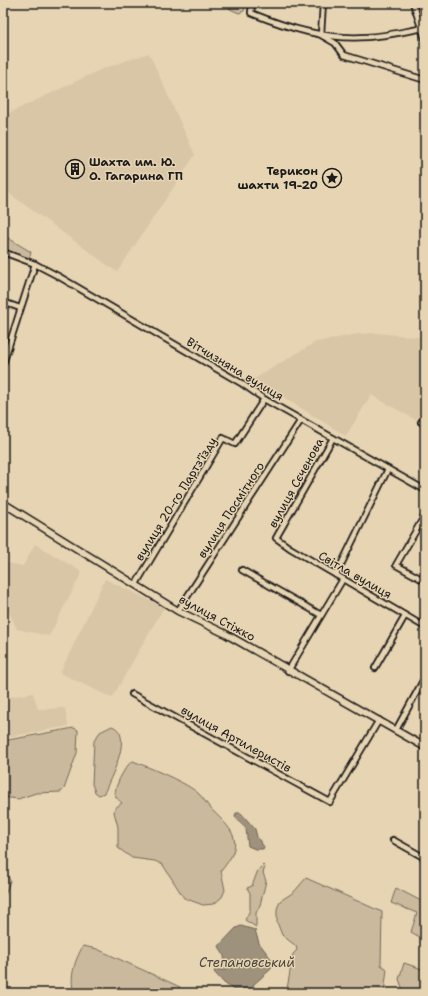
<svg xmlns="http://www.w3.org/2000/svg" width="428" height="996" viewBox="0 0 428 996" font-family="'Shantell Sans',sans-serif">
  <rect width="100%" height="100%" fill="#e7d4b2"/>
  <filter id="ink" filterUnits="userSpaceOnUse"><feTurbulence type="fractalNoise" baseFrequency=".025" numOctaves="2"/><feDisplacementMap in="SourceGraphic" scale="8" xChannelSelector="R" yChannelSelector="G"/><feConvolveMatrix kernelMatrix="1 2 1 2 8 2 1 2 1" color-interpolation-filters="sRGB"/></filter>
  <g filter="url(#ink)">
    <g fill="#d8c6a7">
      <polygon points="149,53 195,155 117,272 3,189 3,116 102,69"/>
      <polygon points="377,333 425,338 425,404 416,420 371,395 346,436 254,379 316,342 358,334"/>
      <polygon points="35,544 82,572 49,636 17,629 3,600 3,569 7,563 23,566"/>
      <polygon points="105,579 164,607 112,698 60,673"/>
      <polygon points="33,693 38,709 65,708 68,726 3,738 3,698"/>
    </g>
    <g fill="#cab99d" stroke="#736a5c">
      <polygon points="227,3 246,3 244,11 239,13 230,9"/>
      <polygon points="3,235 31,252 29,259 3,249"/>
      <path d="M112,726c22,8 0,48 -6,63l-2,4 -5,2 -4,-3 -3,-8 2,-43 6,-9z"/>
      <polygon points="74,728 78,730 77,753 64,789 61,792 36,793 18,799 3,797 3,741"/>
      <path d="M133,761c15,6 55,22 66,33 5,5 8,11 13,16 24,23 32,33 9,61l4,19 -3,7 -8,7 -11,1 -19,-7 -21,-33 -8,-4 -23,-3 -14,-10v-21l-4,-15 1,-4 7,-5c-3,-3 -8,-6 -7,-11 1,-8 11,-28 18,-31z"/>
      <polygon points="263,865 265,867 263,873 266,881 260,905 256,913 256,927 245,920 250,910 250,893 247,888 252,886 258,870"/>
      <polygon points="3,871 7,873 10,881 3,901"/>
      <polygon points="306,878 382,912 381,965 387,969 384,993 291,993 287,989 293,954 297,950 296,946 282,935 277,922 277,909 280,901 294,892"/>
      <polygon points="396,888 425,903 425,940 411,932 417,913 391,903"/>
      <path d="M83,946l14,3 83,38 -1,4c-35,-2 -70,2 -105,2 -5,-16 1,-33 9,-47z"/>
      <polygon points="404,963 425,970 425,993 404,993 399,979"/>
    </g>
    <g fill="#9f927d" stroke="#6b6356">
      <polygon points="236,813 241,813 255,829 257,837 264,847 263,849 255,849 248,846 246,829 235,817"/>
      <polygon points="241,926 255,930 259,943 272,960 271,969 253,985 258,993 238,993 224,983 214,972 215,970 226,970 224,956 219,946 236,928"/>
    </g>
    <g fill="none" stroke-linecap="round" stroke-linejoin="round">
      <defs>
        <g id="street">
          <path d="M252,3l-1,10c37,15 75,27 116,24 19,-1 39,-6 58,-9"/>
          <polyline points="323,3 321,35 335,43 344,55 425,80"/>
          <polyline points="413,3 425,39"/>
          <polyline points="3,252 35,264 58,276 241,383 264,399 425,490"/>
          <polyline points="3,302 20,308"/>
          <polyline points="3,364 35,264"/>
          <polyline points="421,422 425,424"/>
          <polyline points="333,438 276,538 290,548 425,627"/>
          <polyline points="425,515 396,565 425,581"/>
          <polyline points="242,570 321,615"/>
          <polyline points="336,575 388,469"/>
          <polyline points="136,584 223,438 235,444 264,399"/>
          <polyline points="178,611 301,420"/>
          <polyline points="375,668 405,616"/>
          <polyline points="288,671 343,579"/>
          <polyline points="132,694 330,802 379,720"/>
          <polyline points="396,730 425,677"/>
          <polyline points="393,840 425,858"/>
        </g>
        <polyline id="secondary" points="3,503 178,611 224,633 425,747"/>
      </defs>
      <use href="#street" stroke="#1c1c1c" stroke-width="8"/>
      <use href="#secondary" stroke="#1c1c1c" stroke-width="9"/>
      <use href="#street" stroke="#e7d4b2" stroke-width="4.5"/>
      <use href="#secondary" stroke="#e7d4b2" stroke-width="6"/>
    </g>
  </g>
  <defs>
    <symbol id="building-ring" viewBox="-11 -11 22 22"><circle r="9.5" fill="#e7d4b2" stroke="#1c1c1c" stroke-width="1.5"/><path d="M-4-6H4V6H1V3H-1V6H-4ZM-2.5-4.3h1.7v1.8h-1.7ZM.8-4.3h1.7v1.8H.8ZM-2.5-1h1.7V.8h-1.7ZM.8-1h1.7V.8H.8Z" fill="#1c1c1c"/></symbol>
    <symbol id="sight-ring" viewBox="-11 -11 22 22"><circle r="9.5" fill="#e7d4b2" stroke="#1c1c1c" stroke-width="1.5"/><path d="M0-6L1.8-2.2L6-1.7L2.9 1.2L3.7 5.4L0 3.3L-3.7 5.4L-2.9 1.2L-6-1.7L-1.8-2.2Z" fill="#1c1c1c"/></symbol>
  </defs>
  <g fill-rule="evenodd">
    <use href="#building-ring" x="64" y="158" width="22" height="22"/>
    <use href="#sight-ring" x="321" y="167" width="22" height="22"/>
  </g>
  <g text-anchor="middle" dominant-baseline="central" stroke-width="3" stroke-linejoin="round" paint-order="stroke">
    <g font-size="12" font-weight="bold" fill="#1c1c1c" stroke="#e7d4b2" text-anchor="start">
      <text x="89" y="162">Шахта им. Ю.<tspan x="89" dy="14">О. Гагарина ГП</tspan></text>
      <text x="318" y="171" text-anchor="end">Терикон<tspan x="318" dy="14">шахти 19-20</tspan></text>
    </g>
    <g font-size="12" fill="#1c1c1c" stroke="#e7d4b2">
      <text transform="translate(235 369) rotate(31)">Вітчизняна вулиця</text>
      <text transform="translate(296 483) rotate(-61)">вулиця Сєченова</text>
      <text transform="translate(176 499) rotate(-58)">вулиця 20-го Партз'їзду</text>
      <text transform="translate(231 510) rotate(-57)">вулиця Посмітного</text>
      <text transform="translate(355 575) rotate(30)">Світла вулиця</text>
      <text transform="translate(217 618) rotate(28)">вулиця Стіжко</text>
      <text transform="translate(236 739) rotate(29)">вулиця Артилеристів</text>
    </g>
    <g font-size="13" font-style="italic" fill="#4a453e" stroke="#e7d4b2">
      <text x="247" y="962">Степановський</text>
    </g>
  </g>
  <rect width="428" height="996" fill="none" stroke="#e7d4b2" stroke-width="16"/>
  <rect x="8" y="8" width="412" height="980" fill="none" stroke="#1c1c1c" stroke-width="1.5" filter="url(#ink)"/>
</svg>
